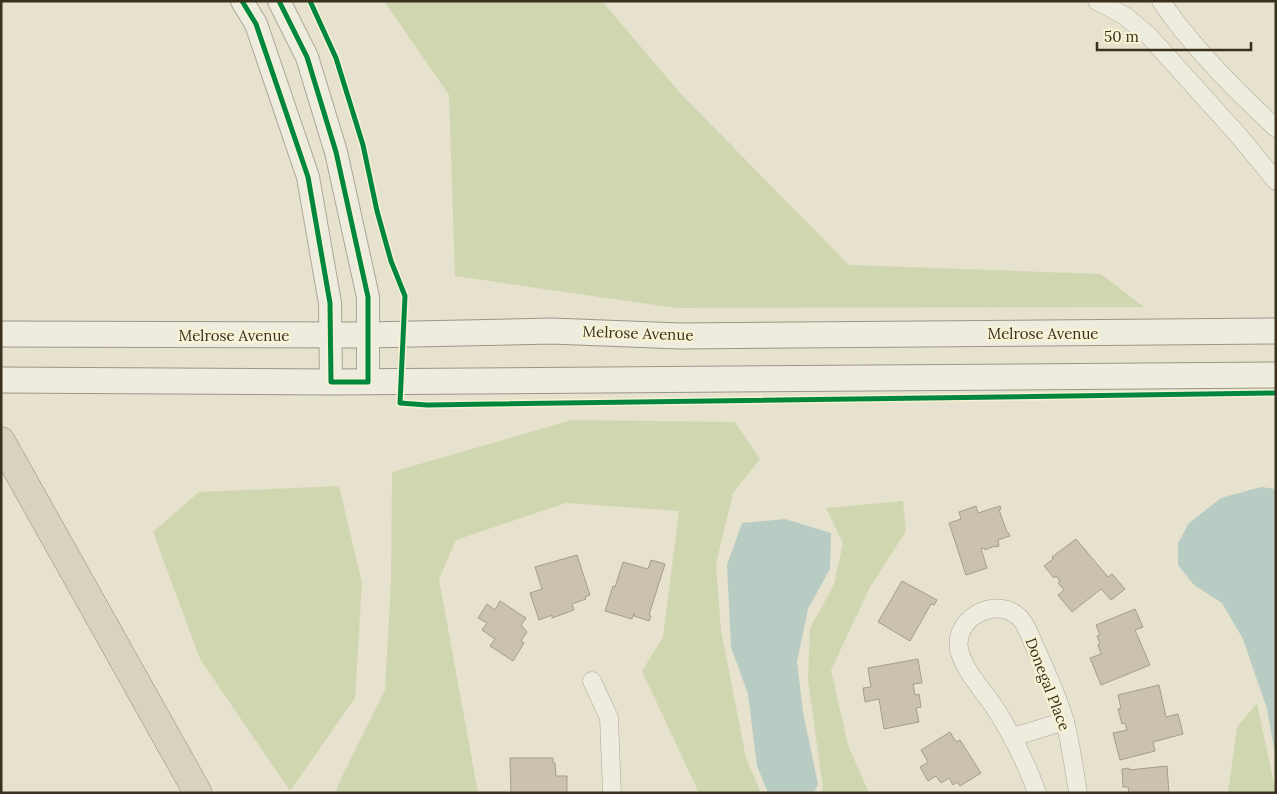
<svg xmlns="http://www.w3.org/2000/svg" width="1277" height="794" viewBox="0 0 1277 794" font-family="Lora,serif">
  <rect width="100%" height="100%" fill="#e6e2ce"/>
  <g fill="#d0d7b0">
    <polygon points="384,1 602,1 681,94 849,265 1101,274 1144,307 676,308 455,276 449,95"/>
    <polygon points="572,420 735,422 760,459 733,493 716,564 721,630 746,758 761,793 699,793 642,671 663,637 679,511 566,503 456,540 439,579 478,793 336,793 338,785 385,690 391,582 392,472"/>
    <polygon points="339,486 362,583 355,698 290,791 200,659 153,532 199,492"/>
    <polygon points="903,501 906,531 870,587 831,670 848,745 869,793 821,793 823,788 808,680 810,628 834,585 843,543 826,508"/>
    <polygon points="1257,703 1276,793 1228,793 1237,727"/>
  </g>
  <g fill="#b9ccc4">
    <polygon points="1261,487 1276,489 1276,760 1267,709 1243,639 1222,603 1194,585 1178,565 1178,543 1189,523 1221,498"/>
    <polygon points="785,519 831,533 830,569 808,609 797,662 803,712 818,784 814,793 768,793 757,766 748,694 731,647 727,565 742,523"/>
  </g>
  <g fill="#cac1ae" stroke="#a69e8d">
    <polygon points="976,506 978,513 1000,506 1001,509 999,510 1007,532 1008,532 1010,536 998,540 999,546 996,547 995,546 985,550 985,548 981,549 987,568 966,575 949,523 961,519 959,512"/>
    <polygon points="1076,539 1108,577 1112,574 1125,589 1111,600 1101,589 1072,612 1058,595 1064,590 1058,583 1060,581 1056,576 1054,578 1044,566 1053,559 1052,557"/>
    <polygon points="577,555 590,595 585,597 586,599 572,604 574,610 552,618 552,615 539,620 530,593 542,589 535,567"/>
    <polygon points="651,560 665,564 649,615 651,616 649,621 634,616 634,613 632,619 605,611 613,586 615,587 623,562 648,569"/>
    <polygon points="902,581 937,600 934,605 931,604 910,641 878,622"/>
    <polygon points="500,601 526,618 521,625 527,632 521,641 524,643 513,661 490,646 495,639 482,630 487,623 478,618 487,604 495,610"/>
    <polygon points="1135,609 1143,627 1135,630 1150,665 1101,685 1090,658 1101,654 1098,645 1100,644 1097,636 1100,635 1096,625"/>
    <polygon points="918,659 922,683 913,684 915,695 919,694 921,707 916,708 919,722 884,729 879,699 865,702 863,688 871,687 868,668"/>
    <polygon points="1159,685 1166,717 1178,714 1183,734 1153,742 1155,751 1120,760 1113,733 1127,730 1125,723 1122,724 1118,709 1121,708 1118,695"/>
    <polygon points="950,732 956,742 960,740 981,773 960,786 957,782 953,785 949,778 941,783 936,776 928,781 920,767 928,762 921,750"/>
    <polygon points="510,758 553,758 553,763 555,763 556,776 567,776 567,793 511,793"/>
    <polygon points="1167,766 1169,793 1129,793 1128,787 1123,787 1122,769 1129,768 1129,770"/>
  </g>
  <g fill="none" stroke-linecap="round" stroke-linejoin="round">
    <defs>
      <g id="minor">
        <polyline points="1097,1 1125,16 1149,36 1239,136 1276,181"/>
        <path d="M1161,1c30,45 75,90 115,127"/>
        <polyline points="592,681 609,718 612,793"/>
        <polyline points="1013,737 1065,721"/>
        <path d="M1037,793c-10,-29 -24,-56 -40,-82 -12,-19 -30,-36 -37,-58 -10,-32 34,-59 59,-36 8,8 12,21 16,30 11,24 23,50 30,75 6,23 9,47 13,71"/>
      </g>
      <g id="tertiary">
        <polyline points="242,1 256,24 308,177 330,303 331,382"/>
        <polyline points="279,1 307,57 336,152 368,297 368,382"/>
      </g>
      <g id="secondary">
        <polyline points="1,334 368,335 552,331 680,336 1276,331"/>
        <polyline points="1,380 331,382 1276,375"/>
      </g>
      <polyline id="motorway" points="1,441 198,793"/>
    </defs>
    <use href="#minor" stroke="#aba796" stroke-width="19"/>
    <use href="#tertiary" stroke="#aba796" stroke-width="24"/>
    <use href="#secondary" stroke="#9b9686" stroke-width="27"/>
    <use href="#motorway" stroke="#908c7e" stroke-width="29"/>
    <use href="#minor" stroke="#eeebdf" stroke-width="18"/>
    <use href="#tertiary" stroke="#eeebdf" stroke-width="22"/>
    <use href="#secondary" stroke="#eeebdf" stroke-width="25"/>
    <use href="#motorway" stroke="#d9d3be" stroke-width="28"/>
    <defs>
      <g id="cycleway">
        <polyline points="242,1 256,24 308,177 330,303 331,382 368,382 368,297 336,152 307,57 279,1"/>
        <polyline points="310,1 336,58 363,145 377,211 391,261 405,296 400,403 427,405 1276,393"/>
      </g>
    </defs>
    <use href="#cycleway" stroke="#f7f2d3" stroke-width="8"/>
    <use href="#cycleway" stroke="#00873e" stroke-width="5"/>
  </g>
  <g text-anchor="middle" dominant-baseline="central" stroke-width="5" stroke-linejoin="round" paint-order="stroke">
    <g font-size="15" fill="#3a301e" stroke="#f7f2d3">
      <text transform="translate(638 333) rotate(2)">Melrose Avenue</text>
      <text x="1043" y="333">Melrose Avenue</text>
      <text x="234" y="335">Melrose Avenue</text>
      <text transform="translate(1048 684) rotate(69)">Donegal Place</text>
    </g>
  </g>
  <rect width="1277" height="794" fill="none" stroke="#3a301e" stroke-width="5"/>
  <path d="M1097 42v8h154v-8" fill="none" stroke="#3a301e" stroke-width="2.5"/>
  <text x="1104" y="42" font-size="15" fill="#3a301e" stroke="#f7f2d3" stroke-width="4" paint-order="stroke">50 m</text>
</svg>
